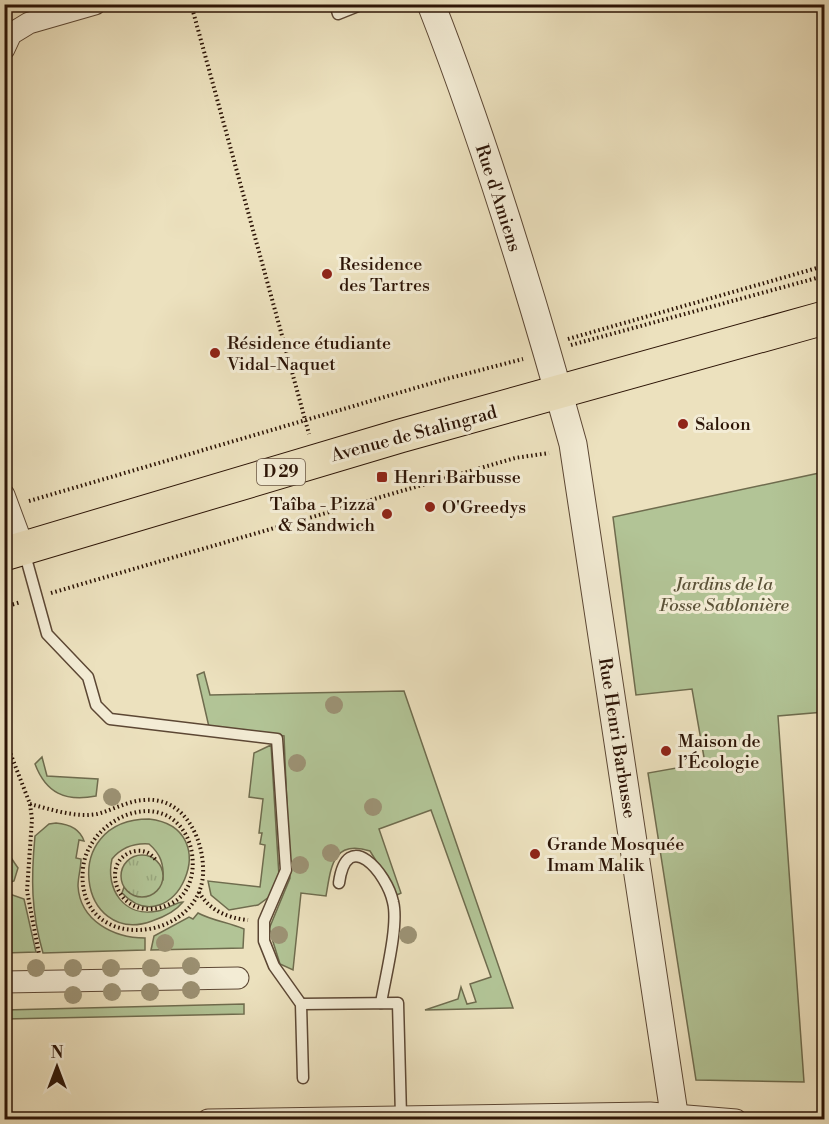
<svg xmlns="http://www.w3.org/2000/svg" width="829" height="1124" viewBox="0 0 829 1124" font-family="'Libre Bodoni',serif">
  <defs>
    <pattern id="park-tufts" width="24" height="20" patternUnits="userSpaceOnUse" patternTransform="scale(1.5)"><rect width="24" height="20" fill="#b2c496"/><path d="M3 7l-1-3M5 7V3M7 7l1-3M15 17l-1-3M17 17v-4M19 17l1-3" fill="none" stroke="#99a880"/></pattern>
  </defs>
  <rect width="100%" height="100%" fill="#ece1be"/>
  <filter id="stains"><feTurbulence type="fractalNoise" baseFrequency=".00333" numOctaves="4"/><feColorMatrix values="0 0 0 0 .2 0 0 0 0 .09 0 0 0 0 .02 0 0 0 .5 -.17"/></filter>
  <radialGradient id="worn" r=".72"><stop offset=".6" stop-color="#630" stop-opacity="0"/><stop offset="1" stop-color="#630" stop-opacity=".3"/></radialGradient>
  <g fill="#b2c496" stroke="#6f6c4e" stroke-width="1.5">
    <polygon points="824,472 824,712 778,716 804,1082 696,1080 648,773 705,763 692,689 636,695 613,517"/>
    <path d="M204,672l6,23 194,-4 109,317 -88,2 33,-11 3,-12 6,17 9,-2 -6,-18 21,-7 -60,-167 -52,19 22,64 -4,2 -27,-44c-38,-12 -39,17 -44,45l-25,-3 -8,77 -13,-6 -11,-35 21,-51 -6,-142 -75,-9 -12,-52z"/>
    <polygon points="271,745 279,876 269,897 258,905 229,910 211,895 208,881 260,887 265,845 260,844 262,833 259,833 263,799 249,797 254,753"/>
    <path d="M42,757l5,19 51,3 -2,17c-31,6 -50,-3 -61,-32z"/>
    <path d="M149,819c80,9 24,127 -27,74l2,-6 5,5 34,-12c1,-15 -2,-26 -14,-36 -15,-1 -27,3 -37,15 -7,30 12,59 46,52 8,-1 18,-9 25,-9 -8,10 -19,15 -31,19 -73,27 -94,-102 -3,-102z"/>
    <path d="M56,823c12,1 24,6 28,18l-5,-1 -3,18 5,1c0,9 -3,18 -3,27 2,35 36,52 67,52v12l-102,3c-12,-41 -12,-75 -8,-117l14,-12z"/>
    <polygon points="4,892 24,899 36,952 5,953"/>
    <path d="M198,913c15,8 30,9 46,16l-1,19 -92,2 3,-14 35,-19 4,2z"/>
    <polygon points="244,1004 244,1014 5,1019 5,1010"/>
  </g>
  <g fill="url(#park-tufts)" stroke="#6f6c4e" stroke-width="1.5">
    <polygon points="5,849 18,868 14,881 5,884"/>
    <circle cx="142" cy="876" r="21"/>
  </g>
  <g fill="none" stroke-linecap="round" stroke-linejoin="round">
    <defs>
      <g id="service">
        <polyline points="335,4 338,14 363,4"/>
        <polyline points="24,551 47,634 88,677 96,705 110,719 277,739 286,870 264,921 264,941 274,966 301,1004 303,1078"/>
        <path d="M339,883c8,-57 48,-10 54,19 6,23 -8,76 -12,101"/>
        <polyline points="301,1004 398,1003 401,1116"/>
      </g>
      <g id="minor">
        <polyline points="4,49 11,34 29,23 95,4"/>
        <polyline points="4,495 24,549"/>
        <polyline points="4,982 238,978"/>
        <polyline points="208,1120 650,1113 736,1120"/>
      </g>
      <path id="tertiary" d="M431,4c56,143 101,292 142,440l102,676"/>
      <polyline id="primary" points="4,554 400,436 824,318"/>
    </defs>
    <use href="#service" stroke="#5c4734" stroke-width="13"/>
    <use href="#minor" stroke="#5c4734" stroke-width="23"/>
    <use href="#tertiary" stroke="#5c4734" stroke-width="29"/>
    <use href="#primary" stroke="#2c1406" stroke-width="35"/>
    <g stroke="#2c1406" stroke-width="4" stroke-dasharray="1.5 3" stroke-linecap="butt">
      <polyline points="191,4 309,434"/>
      <polyline points="568,339 824,266"/>
      <polyline points="571,345 824,276"/>
      <polyline points="29,501 446,379 523,359"/>
      <polyline points="51,593 515,458 549,453"/>
      <polyline points="4,607 21,602"/>
      <polyline points="4,737 30,804 32,819 27,891 39,954"/>
      <path d="M30,804c20,5 45,14 67,10 16,-4 30,-13 47,-14 41,-4 61,41 59,75 -5,69 -129,80 -120,-7 5,-48 76,-82 103,-33 11,21 10,56 -14,68 -56,27 -76,-46 -36,-52 9,-1 14,2 20,9"/>
      <path d="M199,892c10,18 28,26 49,28"/>
    </g>
    <use href="#service" stroke="#f3ecd5" stroke-width="10"/>
    <use href="#minor" stroke="#f3ecd5" stroke-width="21"/>
    <use href="#tertiary" stroke="#f3ecd5" stroke-width="27"/>
    <use href="#primary" stroke="#ece1be" stroke-width="33"/>
  </g>
  <g fill="#9c9274">
    <circle cx="334" cy="705" r="9"/>
    <circle cx="297" cy="763" r="9"/>
    <circle cx="112" cy="797" r="9"/>
    <circle cx="373" cy="807" r="9"/>
    <circle cx="331" cy="853" r="9"/>
    <circle cx="300" cy="865" r="9"/>
    <circle cx="279" cy="935" r="9"/>
    <circle cx="408" cy="935" r="9"/>
    <circle cx="165" cy="943" r="9"/>
    <circle cx="191" cy="966" r="9"/>
    <circle cx="36" cy="968" r="9"/>
    <circle cx="73" cy="968" r="9"/>
    <circle cx="111" cy="968" r="9"/>
    <circle cx="151" cy="968" r="9"/>
    <circle cx="191" cy="990" r="9"/>
    <circle cx="112" cy="992" r="9"/>
    <circle cx="150" cy="992" r="9"/>
    <circle cx="73" cy="995" r="9"/>
  </g>
  <g fill="#8f2418" stroke="#f3ecd5" stroke-width="2">
    <circle cx="327" cy="274" r="6"/>
    <circle cx="215" cy="353" r="6"/>
    <circle cx="683" cy="424" r="6"/>
    <rect x="376" y="471" width="12" height="12" rx="3"/>
    <circle cx="430" cy="507" r="6"/>
    <circle cx="387" cy="514" r="6"/>
    <circle cx="666" cy="751" r="6"/>
    <circle cx="535" cy="854" r="6"/>
  </g>
  <g text-anchor="middle" dominant-baseline="central" stroke-width="6" stroke-linejoin="round" paint-order="stroke">
    <rect fill="#f3ecd5" stroke="#685544" stroke-width="1.5" x="257" y="459" width="48" height="26" rx="4.5"/>
    <g font-size="16" font-weight="bold" fill="#2c1406">
      <text x="281" y="472">D 29</text>
    </g>
    <g font-size="18" fill="#2c1406" stroke="#f3ecd5">
      <text transform="translate(498 198) rotate(72)">Rue d'Amiens</text>
      <text transform="translate(414 434) rotate(-15)">Avenue de Stalingrad</text>
      <text transform="translate(617 738) rotate(81)">Rue Henri Barbusse</text>
    </g>
    <g font-size="18" fill="#2c1406" stroke="#f3ecd5" text-anchor="start">
      <text x="339" y="264">Residence<tspan x="339" dy="21">des Tartres</tspan></text>
      <text x="227" y="343">Résidence étudiante<tspan x="227" dy="21">Vidal-Naquet</tspan></text>
      <text x="695" y="424">Saloon</text>
      <text x="394" y="477">Henri Barbusse</text>
      <text x="375" y="504" text-anchor="end">Taîba - Pizza<tspan x="375" dy="21">&amp; Sandwich</tspan></text>
      <text x="442" y="507">O'Greedys</text>
      <text x="678" y="741">Maison de<tspan x="678" dy="21">l’Écologie</tspan></text>
      <text x="547" y="844">Grande Mosquée<tspan x="547" dy="21">Imam Malik</tspan></text>
    </g>
    <g font-size="18" font-style="italic" fill="#5b5238" stroke="#f3ecd5">
      <text x="724" y="584">Jardins de la<tspan x="724" dy="21">Fosse Sablonière</tspan></text>
    </g>
  </g>
  <rect width="829" height="1124" fill="none" stroke="#ece1be" stroke-width="24"/>
  <rect x="6" y="6" width="817" height="1112" fill="none" stroke="#2c1406" stroke-width="3"/>
  <rect x="12" y="12" width="805" height="1100" fill="none" stroke="#2c1406" stroke-width="1.5"/>
  <g transform="translate(57 1067)" stroke="#f3ecd5" stroke-width="4.5" paint-order="stroke">
  <path d="M0-4.5L10 22L0 15L-10 22Z" fill="#2c1406"/>
  <text y="-9" font-size="16" font-weight="bold" text-anchor="middle" fill="#2c1406">N</text>
  </g>
  <rect width="100%" height="100%" filter="url(#stains)"/>
  <rect width="100%" height="100%" fill="url(#worn)"/>
</svg>
